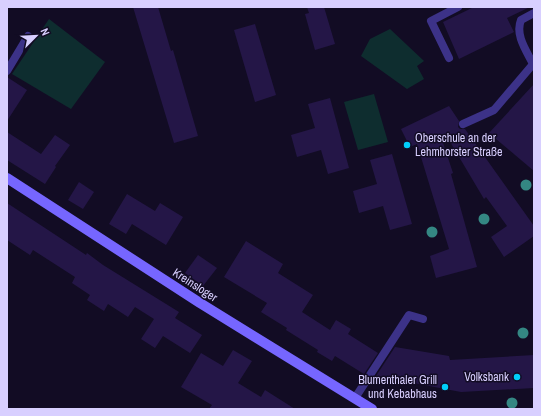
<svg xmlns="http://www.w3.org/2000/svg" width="541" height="416" viewBox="0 0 541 416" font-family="'Archivo Narrow',sans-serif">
  <rect width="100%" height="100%" fill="#120c24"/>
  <g fill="#0e2d2f">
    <polygon points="49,19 105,62 71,109 12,74"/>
    <polygon points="390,29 424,61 417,66 424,79 407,89 361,56 370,39"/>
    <polygon points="374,94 388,142 358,150 344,102"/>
  </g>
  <g fill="#241647">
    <polygon points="133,7 158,7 171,51 173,50 198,136 174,143"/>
    <polygon points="307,7 324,7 335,44 315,50 305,14 309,13"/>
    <polygon points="474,7 530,7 507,18 514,32 459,59 443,22"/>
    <polygon points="255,24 276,95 255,102 234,30"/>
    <polygon points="7,77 27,90 7,121"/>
    <polygon points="534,84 534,171 489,133"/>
    <polygon points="330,98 349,168 328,174 321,150 297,157 291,135 315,128 308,104"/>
    <polygon points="449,106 459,121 458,127 460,129 465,129 534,226 534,236 504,257 491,237 507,226 486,197 484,199 446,135 441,137 453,173 451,174 477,267 436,278 430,256 449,249 417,144 410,147 401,129"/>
    <polygon points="7,132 41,154 55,135 70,145 55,166 56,167 45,184 7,160"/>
    <polygon points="392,154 412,224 390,230 383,206 359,213 353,191 377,184 370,160"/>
    <polygon points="79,182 94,192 83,209 68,200"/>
    <polygon points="127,194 155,211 160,203 183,217 166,245 132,224 126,234 109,224"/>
    <polygon points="7,203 86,255 87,253 103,265 179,312 175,318 202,335 190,353 163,336 155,348 141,339 154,319 135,307 128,317 108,304 104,311 87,300 90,295 72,283 75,277 33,250 30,255 7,240"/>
    <polygon points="246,241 283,264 278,273 313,295 302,312 330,330 336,320 351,329 348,334 378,353 364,374 335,356 332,361 317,352 318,350 286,330 287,328 261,312 267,303 224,277"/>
    <polygon points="198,255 217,268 203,286 185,273"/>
    <polygon points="395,347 449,356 450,360 534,355 534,388 461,392 376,376"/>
    <polygon points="233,350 252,361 238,383 261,397 265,390 295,409 209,409 212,405 181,387 201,353 223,366"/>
  </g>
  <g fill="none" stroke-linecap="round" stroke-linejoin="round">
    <g stroke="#3c3288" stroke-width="8">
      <polyline points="449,58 431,21 458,7"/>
      <path d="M533,64c-7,-14 -18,-29 -12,-44l13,-7"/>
      <polyline points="7,71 28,36"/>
      <polyline points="463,124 494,110 534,63"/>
      <polyline points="355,398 409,315 423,319"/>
    </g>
    <polyline stroke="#7666ff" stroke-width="10" points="7,178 200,303 372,409"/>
  </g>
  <g fill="#348783">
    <circle cx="526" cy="185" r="5.5"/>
    <circle cx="484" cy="219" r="5.5"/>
    <circle cx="432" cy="232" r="5.5"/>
    <circle cx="523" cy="333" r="5.5"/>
    <circle cx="512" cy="403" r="5.5"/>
  </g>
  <g fill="#00cefa" stroke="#120c24" stroke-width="1.5">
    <circle cx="407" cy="145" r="4"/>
    <circle cx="517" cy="377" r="4"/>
    <circle cx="445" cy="387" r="4"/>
  </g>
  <g text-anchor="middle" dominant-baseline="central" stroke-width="3" stroke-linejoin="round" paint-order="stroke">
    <g font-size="12" fill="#d8cfff" stroke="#120c24" text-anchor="end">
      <text x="415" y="138" text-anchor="start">Oberschule an der<tspan x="415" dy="14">Lehmhorster Straße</tspan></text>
      <text x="509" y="377">Volksbank</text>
      <text x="437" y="380">Blumenthaler Grill<tspan x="437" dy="14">und Kebabhaus</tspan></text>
    </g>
    <g font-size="12" fill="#d8cfff" stroke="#120c24">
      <text transform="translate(195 285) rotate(33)">Kreinsloger</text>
    </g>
  </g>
  <rect width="541" height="416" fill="none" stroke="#d8cfff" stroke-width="16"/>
  <g transform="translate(36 36) rotate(66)" stroke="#120c24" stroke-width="3" paint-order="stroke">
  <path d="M0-3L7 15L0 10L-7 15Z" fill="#d8cfff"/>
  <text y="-6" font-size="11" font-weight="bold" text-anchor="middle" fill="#d8cfff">N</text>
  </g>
</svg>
